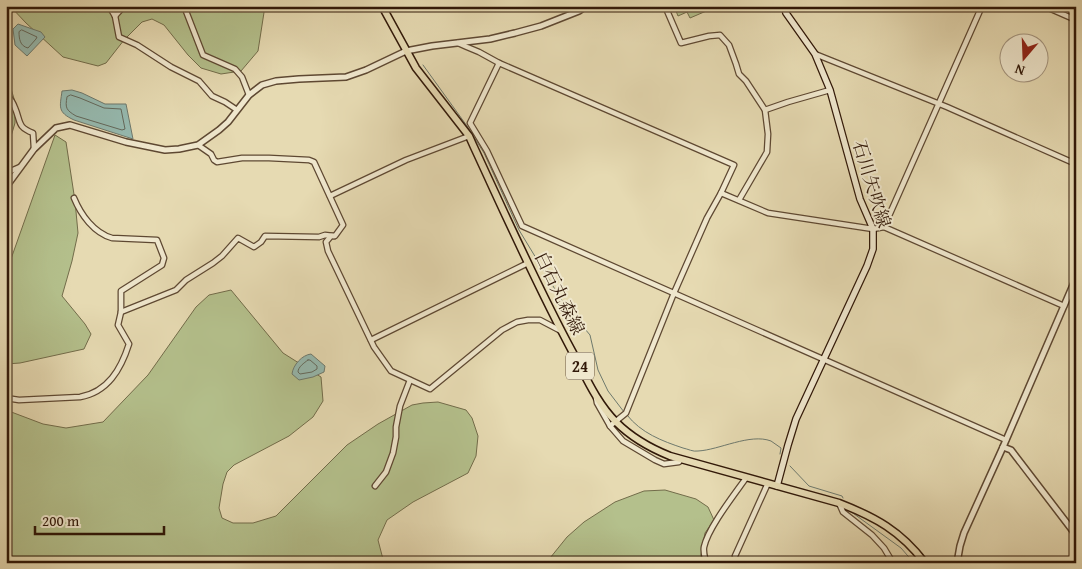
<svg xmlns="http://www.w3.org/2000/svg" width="1082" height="569" viewBox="0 0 1082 569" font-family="'Gentium Book Plus','Noto Serif JP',serif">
  <rect width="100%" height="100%" fill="#e6dab2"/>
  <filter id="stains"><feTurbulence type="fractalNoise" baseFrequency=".004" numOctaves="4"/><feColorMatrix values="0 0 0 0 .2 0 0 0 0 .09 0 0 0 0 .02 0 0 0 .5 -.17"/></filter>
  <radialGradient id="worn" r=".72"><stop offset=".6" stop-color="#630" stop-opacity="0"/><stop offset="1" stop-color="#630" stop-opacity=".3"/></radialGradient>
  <g fill="#b4c08c" stroke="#726c4a">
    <polygon points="10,6 265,6 258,51 241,71 221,74 201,68 188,55 164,25 152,19 142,22 124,40 106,63 98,66 63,57 26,23"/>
    <polygon points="674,6 718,6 690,18 687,12 678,16"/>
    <polygon points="6,72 15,102 15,123 6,153"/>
    <polygon points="55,135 66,142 75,201 78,233 72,261 62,296 85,324 91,334 84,349 20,363 6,364 6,273"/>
    <polygon points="231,290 283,353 321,377 323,401 313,417 289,436 234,465 227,472 223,484 219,508 222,518 233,523 253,523 276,516 347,445 378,424 412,405 423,403 438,402 466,410 472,418 478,436 476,456 468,473 413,502 387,520 378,540 384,563 6,563 6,410 43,424 66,428 103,422 148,375 196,307 209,295"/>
    <polygon points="665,490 696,499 708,507 714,520 705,533 701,555 702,563 546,563 567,537 584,522 615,502 644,491"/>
  </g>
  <g fill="#96bab0" stroke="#6e796d">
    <polygon points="18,24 41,32 45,37 27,56 15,45 13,29"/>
    <path d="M72,90l10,3 23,11h21l7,35 -59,-19c-17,-8 -14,-13 -12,-29z"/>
    <path d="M311,354l14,12 -1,6 -11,5 -14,3 -7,-6c1,-9 10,-19 19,-20z"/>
  </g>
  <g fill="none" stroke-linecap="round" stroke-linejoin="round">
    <g stroke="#64695c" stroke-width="1">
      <path d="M22,30l15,7 -1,2 -8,9c-8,-2 -9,-9 -9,-16z"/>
      <path d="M71,95l9,3 24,10 17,1 4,20 -3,1 -46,-14c-10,-6 -11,-8 -9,-19z"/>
      <path d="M308,360h2l7,6v3l-5,3 -12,2 -2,-2c0,-5 6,-9 10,-12z"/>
    </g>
    <g stroke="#6e796d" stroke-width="1">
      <polyline points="423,65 467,126 484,153 519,230 567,309 585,329 590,335 598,370 608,391 624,412"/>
      <path d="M627,415c14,18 35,26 56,33 5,1 10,4 15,3 21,-1 52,-18 73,-10 3,2 7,5 10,7l-1,6"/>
      <polyline points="790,466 809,486 842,496 843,498"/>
      <polyline points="850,511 901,548 914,563"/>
    </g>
    <defs>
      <g id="minor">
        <polyline points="109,6 115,16 119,37 137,45 171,67 199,81 212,96 225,102 237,110"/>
        <polyline points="184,6 203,55 235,69 242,77 249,95"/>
        <polyline points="665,6 681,43 709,36 720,35 729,45 736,64 739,74 746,81 765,110 768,134 767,152 739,200"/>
        <polyline points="1044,6 1076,20"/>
        <polyline points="115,16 124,6"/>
        <polyline points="458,43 467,47 479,52 499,63 734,165 721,193 707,218 674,293 626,413 610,426"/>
        <polyline points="815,54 947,107 1076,164"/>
        <polyline points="499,63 470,123 487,151 522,226 1006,440"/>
        <path d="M6,94c4,4 7,8 9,14 6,14 2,19 18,25l1,16"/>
        <polyline points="765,110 788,102 830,90"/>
        <polyline points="198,145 211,154 214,160 217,162 242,158 269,158 309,160 314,162 343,225 335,236 331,236 326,242 328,251 374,347 391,371 430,389 502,330 517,322 528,320 540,320 561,331"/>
        <polyline points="6,173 20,167"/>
        <polyline points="721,193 768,213 873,229 884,227 1064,306"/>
        <polyline points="330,196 406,160 469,136"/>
        <polyline points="884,227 982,6"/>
        <polyline points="121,312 176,290 186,280 213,263 222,256 238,238 254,247 261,242 265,236 319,237 325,235 334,236"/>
        <polyline points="371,340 528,263"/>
        <path d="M6,398l13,2 61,-3c28,-5 41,-28 49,-53l-11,-19 3,-13v-21l41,-26 2,-7 -7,-18 -45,-2c-18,-5 -31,-23 -38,-40"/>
        <polyline points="596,398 597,403 610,426 623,441 655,460 664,464 679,462 680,459"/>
        <polyline points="375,486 386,472 393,453 396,437 396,427 400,406 410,380"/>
        <polyline points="839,503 843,512 872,535 884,548 893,563"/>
        <polyline points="735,556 768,483"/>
        <path d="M706,563c-1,-5 -3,-11 -2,-16 4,-19 30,-52 42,-69"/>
      </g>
      <g id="tertiary">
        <polyline points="6,187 34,149 56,128 70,125 126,142 165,150 179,149 198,145 219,130 228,122 249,95 262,85 276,81 299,79 346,77 366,70 406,51 432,46 490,39 515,33 541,26 579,11 586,6"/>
        <polyline points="1003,447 1011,450 1076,535"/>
        <polyline points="957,563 960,546 964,533 1003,447 1076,278"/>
      </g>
      <polyline id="secondary" points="777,486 788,445 796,419 867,266 873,249 873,229 860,199 830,90 815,54 786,13 784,6"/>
      <path id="primary" d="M382,6l34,62 53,68 4,9c32,69 63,139 99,206 13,24 24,51 44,71 16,16 34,26 54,34l169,47c36,14 62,28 86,60"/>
    </defs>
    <use href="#minor" stroke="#5e4832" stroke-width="7"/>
    <use href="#tertiary" stroke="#5e4832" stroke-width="8"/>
    <use href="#secondary" stroke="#311808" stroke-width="8"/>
    <use href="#primary" stroke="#311808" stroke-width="9"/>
    <use href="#minor" stroke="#efe7cd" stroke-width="4.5"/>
    <use href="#tertiary" stroke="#efe7cd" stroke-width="5"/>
    <use href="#secondary" stroke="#efe7cd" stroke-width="5.5"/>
    <use href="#primary" stroke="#e6dab2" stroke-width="6"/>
  </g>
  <g text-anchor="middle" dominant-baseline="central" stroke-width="4" stroke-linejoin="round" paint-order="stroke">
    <rect fill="#efe7cd" stroke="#6a5643" stroke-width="1" x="566" y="352.5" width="28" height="27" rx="4"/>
    <g font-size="16" font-weight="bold" fill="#311808">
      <text x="580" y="366">24</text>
    </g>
    <g font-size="18" fill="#311808" stroke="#efe7cd">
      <text transform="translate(872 184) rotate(73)">石川矢吹線</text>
      <text transform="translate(560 293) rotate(64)">白石丸森線</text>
    </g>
  </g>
  <rect width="1082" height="569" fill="none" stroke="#e6dab2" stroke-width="25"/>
  <rect x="8" y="8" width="1067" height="554" fill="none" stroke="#311808" stroke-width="2.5"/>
  <rect x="12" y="12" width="1057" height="544" fill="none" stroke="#311808"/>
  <g transform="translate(1024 58) rotate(199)"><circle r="24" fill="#efe7cd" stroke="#a3947e"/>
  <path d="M0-4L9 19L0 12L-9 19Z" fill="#8f2418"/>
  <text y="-8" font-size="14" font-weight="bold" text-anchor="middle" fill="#311808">N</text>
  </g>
  <path d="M35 526v8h129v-8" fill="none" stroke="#311808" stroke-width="2.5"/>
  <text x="42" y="526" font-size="15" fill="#311808" stroke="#efe7cd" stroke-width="4" paint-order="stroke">200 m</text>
  <rect width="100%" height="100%" filter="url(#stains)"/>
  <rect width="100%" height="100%" fill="url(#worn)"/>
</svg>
